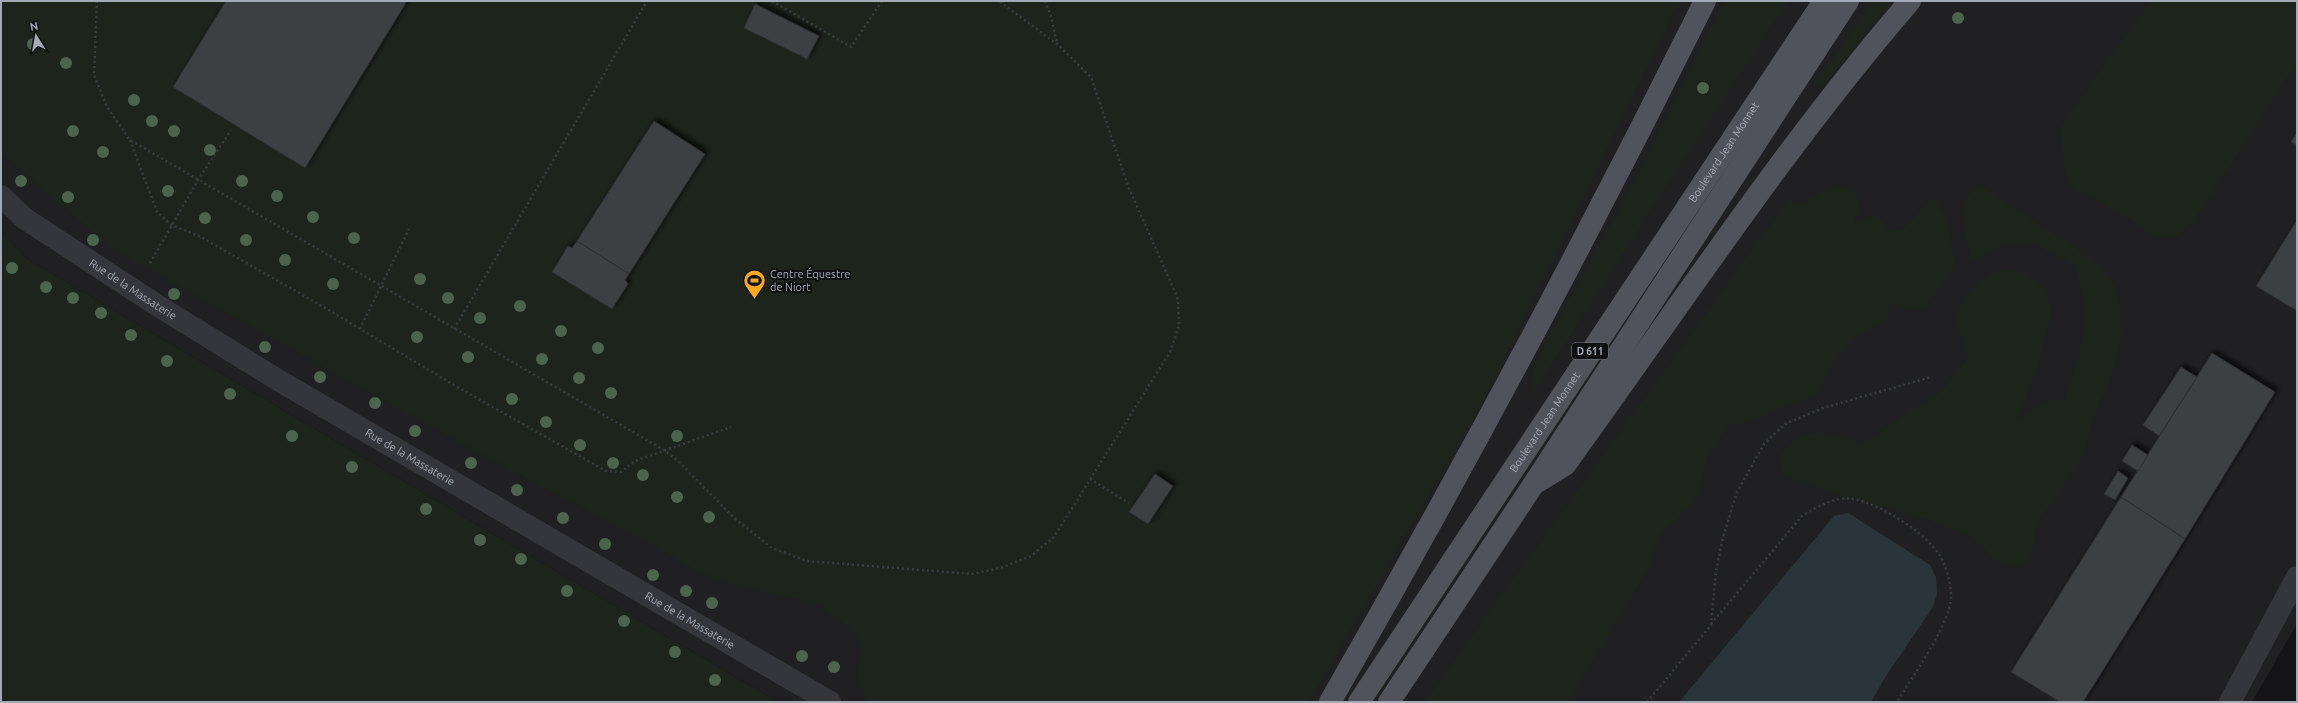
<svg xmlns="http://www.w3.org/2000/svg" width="2298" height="703" viewBox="0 0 2298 703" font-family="Ubuntu,sans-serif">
  <defs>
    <filter id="shadow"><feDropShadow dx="3.5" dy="-3.5" stdDeviation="2" flood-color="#0009"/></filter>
  </defs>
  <rect width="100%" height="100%" fill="#141416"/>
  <polygon fill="#202023" points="1,1 2297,1 2297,624 2252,702 778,702 29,260 1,232"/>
  <g fill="#1c241c">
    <polygon points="1,1 1680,1 1484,400 1309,702 867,702 857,680 860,637 819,604 718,581 435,429 112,249 1,153"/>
    <polygon points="1724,1 1789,1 1644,221 1529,400 1535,362 1618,211"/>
    <polygon points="1874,1 1891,1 1821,89 1813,82 1828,66"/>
    <polygon points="2151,1 2297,1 2297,63 2193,223 2175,238 2156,236 2067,182 2062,152 2061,125"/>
    <path d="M1980,184l32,23 56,35 32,25 15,18 5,24 2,28 -11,42 -13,28 -16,52 -47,69 -2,22 -11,18 -26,-7 -27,-26 -43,-16 -106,-30 -38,-15 -3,-20c35,-31 40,-23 82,-11l18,-10 29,-22 30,-17 30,-36 -13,-39 10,-23 25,-21 18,-6 19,6 20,16 4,25 -14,55 -20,49 31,-19 17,-3c7,-24 18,-50 19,-75 1,-19 -4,-38 -8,-57l-43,-22 -30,1 -31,16 -9,-32v-29z"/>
    <path d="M1835,185l22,7 2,17 -5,14 19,-8 10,4 3,11h16l31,-33 15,22 7,48 -29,40 -16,4 -20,-10 -2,18c-41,23 -51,28 -68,73l-63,27 -28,7 -22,30 -7,36 -11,16 -29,27 -12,35 -80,132h-144l364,-502 12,4z"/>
    <polygon points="1,232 29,260 778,702 1,702"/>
  </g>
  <polygon fill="#29343b" points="1848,513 1930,565 1936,577 1937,594 1933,607 1886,676 1871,702 1679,702 1834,516"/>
  <g fill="#3e3f43" stroke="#2e2e32" filter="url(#shadow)">
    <polygon points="226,1 407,1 305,168 173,87"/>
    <polygon points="755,4 819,36 807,59 744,28"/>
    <polygon points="654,121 705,154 629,274 577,241"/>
    <polygon points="2297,132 2297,145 2291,142"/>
    <polygon points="2297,220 2297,311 2256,286"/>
    <polygon points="577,241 629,274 625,280 628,284 612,309 552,272 568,246 572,248"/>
    <polygon points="2212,353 2275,392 2185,539 2121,497"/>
    <polygon points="2181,367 2197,377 2159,436 2143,425"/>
    <polygon points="2132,445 2148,455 2138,471 2122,461"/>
    <polygon points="2118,471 2128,478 2115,500 2104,494"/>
    <polygon points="1155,474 1173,486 1148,524 1129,512"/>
    <polygon points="2121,497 2185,539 2083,702 2060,702 2011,672"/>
  </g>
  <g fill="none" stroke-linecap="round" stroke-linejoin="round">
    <g stroke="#3a3d42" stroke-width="2.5" stroke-dasharray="2 3" stroke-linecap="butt">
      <polyline points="97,1 94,75 107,107 130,140 664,450 677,460 734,518 772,548 807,561 972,574 1000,568 1031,556 1054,537 1170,352 1179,326 1178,299 1128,186 1091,77 1057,44 999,1"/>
      <polyline points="772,1 851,47 882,1"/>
      <polyline points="1045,1 1051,16 1057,44"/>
      <polyline points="130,140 157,212 171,225 199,236 315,302 459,388 606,471 621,472 635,461 731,427"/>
      <polyline points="150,263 198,180 231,130"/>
      <polyline points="360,329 409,229"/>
      <polyline points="454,329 647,1"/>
      <polyline points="1090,479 1129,503"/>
      <path d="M1711,624l91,-108c15,-9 33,-20 51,-17 28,5 73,34 87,57 7,12 11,28 11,41 -1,28 -39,80 -54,105"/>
      <polyline points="1647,702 1711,625 1716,571 1723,537 1737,492 1764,444 1785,424 1823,408 1931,377"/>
    </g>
    <g stroke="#35363b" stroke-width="22">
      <path id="s1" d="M1,196l23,22 131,86 123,76 552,322"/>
      <polyline points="2230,702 2297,577"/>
    </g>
    <g stroke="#50535b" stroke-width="22">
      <path d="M1539,481l26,-16c113,-156 219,-318 345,-464"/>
      <path d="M1330,702c132,-230 257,-464 375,-701"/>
      <path id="s2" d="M1359,702l465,-701"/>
      <polyline points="1389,702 1533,485 1848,1"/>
    </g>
  </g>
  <g fill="#4c634d">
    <circle cx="1958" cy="18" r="6"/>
    <circle cx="33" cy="44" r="6"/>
    <circle cx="66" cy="63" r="6"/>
    <circle cx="1703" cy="88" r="6"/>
    <circle cx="134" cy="100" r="6"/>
    <circle cx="152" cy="121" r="6"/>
    <circle cx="73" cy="131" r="6"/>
    <circle cx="174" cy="131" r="6"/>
    <circle cx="210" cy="150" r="6"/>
    <circle cx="103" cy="152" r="6"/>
    <circle cx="21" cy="181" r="6"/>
    <circle cx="242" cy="181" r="6"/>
    <circle cx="168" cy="191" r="6"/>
    <circle cx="277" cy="196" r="6"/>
    <circle cx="68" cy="197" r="6"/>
    <circle cx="313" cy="217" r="6"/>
    <circle cx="205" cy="218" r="6"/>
    <circle cx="354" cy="238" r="6"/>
    <circle cx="93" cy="240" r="6"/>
    <circle cx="246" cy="240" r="6"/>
    <circle cx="285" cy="260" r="6"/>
    <circle cx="12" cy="268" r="6"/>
    <circle cx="420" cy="279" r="6"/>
    <circle cx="333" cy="284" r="6"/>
    <circle cx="46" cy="287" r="6"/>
    <circle cx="174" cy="294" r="6"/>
    <circle cx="73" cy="298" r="6"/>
    <circle cx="448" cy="298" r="6"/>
    <circle cx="520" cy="306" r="6"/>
    <circle cx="101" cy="313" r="6"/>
    <circle cx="480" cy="318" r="6"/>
    <circle cx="561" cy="331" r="6"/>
    <circle cx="131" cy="335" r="6"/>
    <circle cx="417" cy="337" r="6"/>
    <circle cx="265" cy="347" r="6"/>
    <circle cx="598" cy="348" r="6"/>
    <circle cx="468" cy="357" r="6"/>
    <circle cx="542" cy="359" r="6"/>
    <circle cx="167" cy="361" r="6"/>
    <circle cx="320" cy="377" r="6"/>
    <circle cx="579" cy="378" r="6"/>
    <circle cx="611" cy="393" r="6"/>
    <circle cx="230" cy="394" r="6"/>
    <circle cx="512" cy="399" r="6"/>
    <circle cx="375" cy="403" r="6"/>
    <circle cx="546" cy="422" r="6"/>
    <circle cx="415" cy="431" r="6"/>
    <circle cx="292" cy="436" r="6"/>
    <circle cx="677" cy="436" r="6"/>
    <circle cx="580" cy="445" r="6"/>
    <circle cx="471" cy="463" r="6"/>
    <circle cx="613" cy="463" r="6"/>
    <circle cx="352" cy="467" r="6"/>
    <circle cx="643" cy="475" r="6"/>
    <circle cx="517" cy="490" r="6"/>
    <circle cx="677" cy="497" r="6"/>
    <circle cx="426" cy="509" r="6"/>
    <circle cx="709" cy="517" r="6"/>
    <circle cx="563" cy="518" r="6"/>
    <circle cx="480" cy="540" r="6"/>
    <circle cx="605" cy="544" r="6"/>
    <circle cx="521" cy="559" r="6"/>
    <circle cx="653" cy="575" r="6"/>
    <circle cx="567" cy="591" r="6"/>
    <circle cx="686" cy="591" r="6"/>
    <circle cx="712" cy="603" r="6"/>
    <circle cx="624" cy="621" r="6"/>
    <circle cx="675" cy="652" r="6"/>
    <circle cx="802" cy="656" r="6"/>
    <circle cx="834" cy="667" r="6"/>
    <circle cx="715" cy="680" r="6"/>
  </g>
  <defs>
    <symbol id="stadium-pin" viewBox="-11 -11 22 30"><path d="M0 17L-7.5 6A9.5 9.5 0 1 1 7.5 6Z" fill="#ffa923" stroke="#0f0f11"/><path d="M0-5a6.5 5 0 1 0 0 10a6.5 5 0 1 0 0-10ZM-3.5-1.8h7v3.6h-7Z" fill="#111"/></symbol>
  </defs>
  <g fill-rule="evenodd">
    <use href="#stadium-pin" x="742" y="268" width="25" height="34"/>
  </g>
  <g text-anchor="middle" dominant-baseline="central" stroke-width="4" stroke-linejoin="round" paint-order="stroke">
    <rect fill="#0f0f11" stroke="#777c85" stroke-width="1" x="1572" y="343" width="36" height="16" rx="3"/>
    <g font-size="10" font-weight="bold" fill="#a4abb7">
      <text x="1590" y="351">D 611</text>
    </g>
    <g font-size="11" fill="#a4abb7" stroke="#0f0f11">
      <text stroke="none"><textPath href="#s2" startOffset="660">Boulevard Jean Monnet</textPath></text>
      <text stroke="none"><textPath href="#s1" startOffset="162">Rue de la Massaterie</textPath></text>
      <text stroke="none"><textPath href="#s2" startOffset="336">Boulevard Jean Monnet</textPath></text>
      <text stroke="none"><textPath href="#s1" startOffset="486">Rue de la Massaterie</textPath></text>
      <text stroke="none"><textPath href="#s1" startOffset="810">Rue de la Massaterie</textPath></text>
    </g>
    <g font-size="11" fill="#a4abb7" stroke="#0f0f11" text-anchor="start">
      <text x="770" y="274">Centre Équestre<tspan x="770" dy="13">de Niort</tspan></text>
    </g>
  </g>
  <rect width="2298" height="703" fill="none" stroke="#a4abb7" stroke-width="4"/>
  <g transform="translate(36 36) rotate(349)" stroke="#0f0f11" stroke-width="3" paint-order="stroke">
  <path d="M0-3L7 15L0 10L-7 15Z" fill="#a4abb7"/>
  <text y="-6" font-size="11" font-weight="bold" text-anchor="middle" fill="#a4abb7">N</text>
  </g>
</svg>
